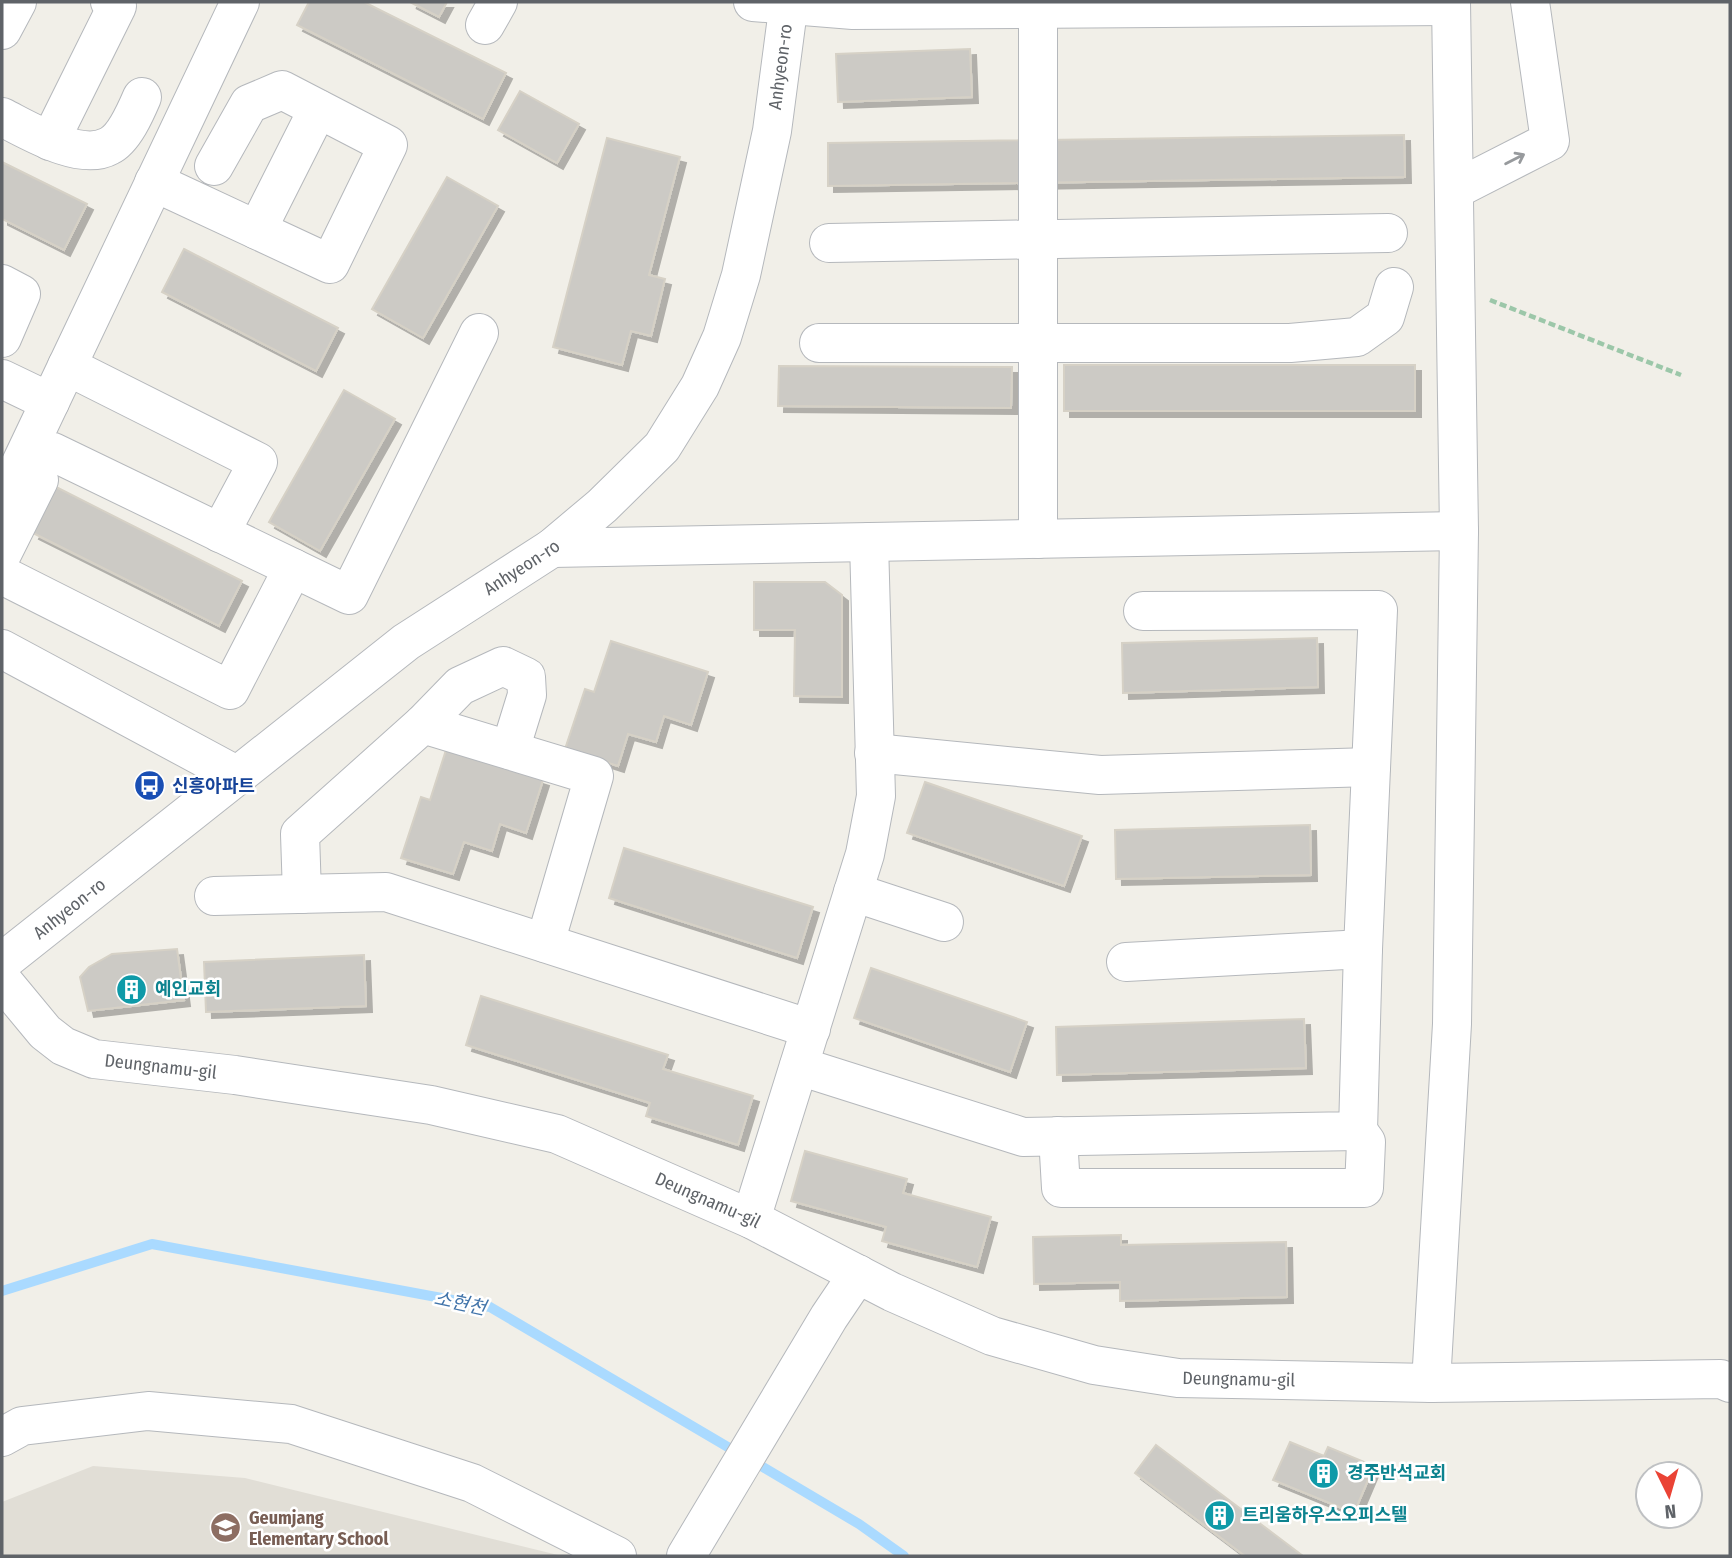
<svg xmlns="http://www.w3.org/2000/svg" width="1732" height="1558" viewBox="0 0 1732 1558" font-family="'Fira Sans Condensed','Noto Sans KR',sans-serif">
  <defs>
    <filter id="shadow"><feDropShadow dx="6" dy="6" stdDeviation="0" flood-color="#0004"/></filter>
  </defs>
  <rect width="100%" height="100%" fill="#f1efe8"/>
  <polygon fill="#e1ded6" points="93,1466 245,1478 562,1556 2,1556 2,1502"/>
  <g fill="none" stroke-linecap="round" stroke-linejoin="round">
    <g stroke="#aadaff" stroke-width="10">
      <polyline points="2,1291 152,1244 490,1307 738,1453"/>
      <polyline points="751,1460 859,1524 904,1556"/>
    </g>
  </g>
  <g fill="#cccac5" stroke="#d6d1c6" stroke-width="2" filter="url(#shadow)">
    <polygon points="309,2 364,2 506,73 483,119 297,25"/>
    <polygon points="410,2 447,2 439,17"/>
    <polygon points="970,49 972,97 838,102 836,54"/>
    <polygon points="520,91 579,124 557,163 498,130"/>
    <polygon points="1404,135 1405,177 828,186 828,143"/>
    <polygon points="607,138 680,157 649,275 665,279 651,336 631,331 622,365 553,347"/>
    <polygon points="2,162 87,204 64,250 2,219"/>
    <polygon points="447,177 498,206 423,338 372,309"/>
    <polygon points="184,249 338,328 316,371 162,292"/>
    <rect x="1064" y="365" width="351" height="46"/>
    <polygon points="779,366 1012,367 1011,408 778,406"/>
    <polygon points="344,390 395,419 320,551 269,522"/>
    <polygon points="56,487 242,581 219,626 33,533"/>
    <polygon points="754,582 825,582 842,595 842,697 794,696 795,630 754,630"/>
    <polygon points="1317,638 1318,687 1123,693 1122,643"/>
    <polygon points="611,641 708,672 691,725 664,716 656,742 628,734 618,766 565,749 585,689 594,692"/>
    <polygon points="446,750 543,780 526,833 500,824 492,851 464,842 453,874 401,858 421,797 430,800"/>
    <polygon points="925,782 1082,836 1064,886 907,833"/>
    <polygon points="1310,825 1311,875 1116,879 1115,830"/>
    <polygon points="624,848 813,907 797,958 609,898"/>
    <polygon points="177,949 184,1000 88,1011 80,977 89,967 112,954"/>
    <polygon points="364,955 366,1006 206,1012 204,962"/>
    <polygon points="871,968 1027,1022 1010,1072 854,1018"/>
    <polygon points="481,996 668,1055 663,1069 753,1096 738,1145 646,1116 650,1103 466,1045"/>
    <polygon points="1304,1019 1306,1068 1057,1075 1056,1027"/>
    <polygon points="805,1151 907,1179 903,1193 991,1217 977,1267 882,1241 886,1227 791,1201"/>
    <polygon points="1121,1235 1121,1245 1286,1242 1287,1297 1120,1301 1120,1282 1034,1284 1033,1237"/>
    <polygon points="1290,1442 1324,1456 1328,1447 1374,1466 1354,1513 1273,1480"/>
    <polygon points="1156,1445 1303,1556 1245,1556 1135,1473"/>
  </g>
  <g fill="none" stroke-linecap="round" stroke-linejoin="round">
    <defs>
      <g id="minor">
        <polyline points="753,2 853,10 1451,6"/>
        <polyline points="485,25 498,2"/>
        <polyline points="2,30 17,2"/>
        <path d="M2,117c26,13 78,45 107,29 15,-7 27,-35 33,-49"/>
        <polyline points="50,141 117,6 110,2"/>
        <polyline points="154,182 330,264 388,145 282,90 249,104 214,166"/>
        <polyline points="1454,190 1550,141 1530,2"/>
        <polyline points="257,230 318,109"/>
        <polyline points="829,243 1388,233"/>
        <polyline points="2,284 21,294 2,338"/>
        <polyline points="819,343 1290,343 1357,337 1385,317 1394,287"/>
        <polyline points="67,366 258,462 220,533"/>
        <polyline points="2,379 50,402"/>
        <polyline points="53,452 349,595 479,333"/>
        <polyline points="2,503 240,2"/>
        <polyline points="1038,539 1038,2"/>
        <polyline points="552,548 1459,531"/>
        <polyline points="2,554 39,480"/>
        <polyline points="2,575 230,690 293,568"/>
        <polyline points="2,649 238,776"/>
        <polyline points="423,724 460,686 503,666 526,677 527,695 510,750"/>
        <polyline points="874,753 1100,775 1371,767"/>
        <polyline points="853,892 944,922"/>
        <polyline points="302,894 300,834 423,724 594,776 545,943"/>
        <polyline points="214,896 386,892 811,1029"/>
        <path id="s1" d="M2,962l404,-320 146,-94 50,-42 60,-59 38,-61 22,-49 19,-62 31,-144 17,-129"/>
        <polyline points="1126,962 1363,949"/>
        <path id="s2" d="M2,980l43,52 18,14 31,13 141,16 196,30 126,29 194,85 141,73 100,44 102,29 84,13 253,5 290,-4 9,4"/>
        <polyline points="799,1066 1023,1137 1358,1131 1363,949 1378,610 1143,611"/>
        <polyline points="1058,1136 1061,1188 1364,1188 1366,1142 1358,1131"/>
        <polyline points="751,1219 865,854 876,796 869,542"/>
        <polyline points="1431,1383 1452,1024 1459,531 1451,2"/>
        <polyline points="2,1437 22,1426 148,1411 291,1424 472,1483 617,1556"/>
        <polyline points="686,1556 829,1317 858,1274"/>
      </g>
    </defs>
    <use href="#minor" stroke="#b5b8bc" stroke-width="40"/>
    <polyline stroke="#9cc7a9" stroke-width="4.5" stroke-dasharray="7 3.5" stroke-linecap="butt" points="1490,300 1681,375"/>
    <use href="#minor" stroke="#fff" stroke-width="38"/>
  </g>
  <defs><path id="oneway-shaft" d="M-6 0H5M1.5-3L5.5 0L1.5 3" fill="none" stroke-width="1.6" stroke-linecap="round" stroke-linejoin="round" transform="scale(1.75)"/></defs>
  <use stroke="#979a9d" href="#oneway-shaft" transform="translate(1515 159) rotate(-27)"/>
  <defs>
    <symbol id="bus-disc" viewBox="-11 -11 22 22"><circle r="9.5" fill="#1a4fb4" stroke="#fff"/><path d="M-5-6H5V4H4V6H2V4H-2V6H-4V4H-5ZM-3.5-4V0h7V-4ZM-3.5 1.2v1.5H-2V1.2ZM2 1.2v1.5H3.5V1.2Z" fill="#fff"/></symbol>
    <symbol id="building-disc" viewBox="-11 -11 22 22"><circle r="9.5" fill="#0f9aa8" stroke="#fff"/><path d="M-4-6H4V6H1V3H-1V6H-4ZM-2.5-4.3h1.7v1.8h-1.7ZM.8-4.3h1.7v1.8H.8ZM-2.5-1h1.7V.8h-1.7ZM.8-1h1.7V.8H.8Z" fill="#fff"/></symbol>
    <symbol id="school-disc" viewBox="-11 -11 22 22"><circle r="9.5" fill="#8d6e63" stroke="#fff"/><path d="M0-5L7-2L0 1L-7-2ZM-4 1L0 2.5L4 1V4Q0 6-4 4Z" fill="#fff"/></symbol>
  </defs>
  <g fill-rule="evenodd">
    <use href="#bus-disc" x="132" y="768" width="35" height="35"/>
    <use href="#building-disc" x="114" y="972" width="35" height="35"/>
    <use href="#building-disc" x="1306" y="1456" width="35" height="35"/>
    <use href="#building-disc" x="1202" y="1498" width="35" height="35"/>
    <use href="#school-disc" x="208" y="1510" width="35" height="35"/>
  </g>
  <g text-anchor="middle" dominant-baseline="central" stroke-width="5" stroke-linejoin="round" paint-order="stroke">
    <g font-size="18" fill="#5f6368" stroke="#fff">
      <text stroke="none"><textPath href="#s1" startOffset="1241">Anhyeon-ro</textPath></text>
      <text stroke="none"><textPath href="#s1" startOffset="653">Anhyeon-ro</textPath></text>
      <text stroke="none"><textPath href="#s1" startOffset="86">Anhyeon-ro</textPath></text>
      <text stroke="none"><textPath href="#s2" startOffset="191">Deungnamu-gil</textPath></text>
      <text stroke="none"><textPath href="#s2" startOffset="758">Deungnamu-gil</textPath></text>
      <text stroke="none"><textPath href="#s2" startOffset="1325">Deungnamu-gil</textPath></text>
    </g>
    <g font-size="18" font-weight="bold" fill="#164399" stroke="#fff" text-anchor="start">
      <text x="172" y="786">신흥아파트</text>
    </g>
    <g font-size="18" font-weight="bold" fill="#0d838f" stroke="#fff" text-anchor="start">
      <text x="155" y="989">예인교회</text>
      <text x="1347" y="1473">경주반석교회</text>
      <text x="1242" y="1515">트리움하우스오피스텔</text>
    </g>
    <g font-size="18" font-weight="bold" fill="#785e54" stroke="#fff" text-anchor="start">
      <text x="249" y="1518">Geumjang<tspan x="249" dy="21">Elementary School</tspan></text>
    </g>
    <g font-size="19" font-style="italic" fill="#4174aa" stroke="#fff">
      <text transform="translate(460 1303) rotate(12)">소현천</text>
    </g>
  </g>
  <rect width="1732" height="1558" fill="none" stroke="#5f6368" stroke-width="7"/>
  <g transform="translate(1669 1495) rotate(175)"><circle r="33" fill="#ffffff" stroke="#bfc1c3" stroke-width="2"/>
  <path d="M0-5L12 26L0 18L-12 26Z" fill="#ea4335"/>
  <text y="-10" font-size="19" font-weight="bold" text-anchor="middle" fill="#5f6368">N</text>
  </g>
</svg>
